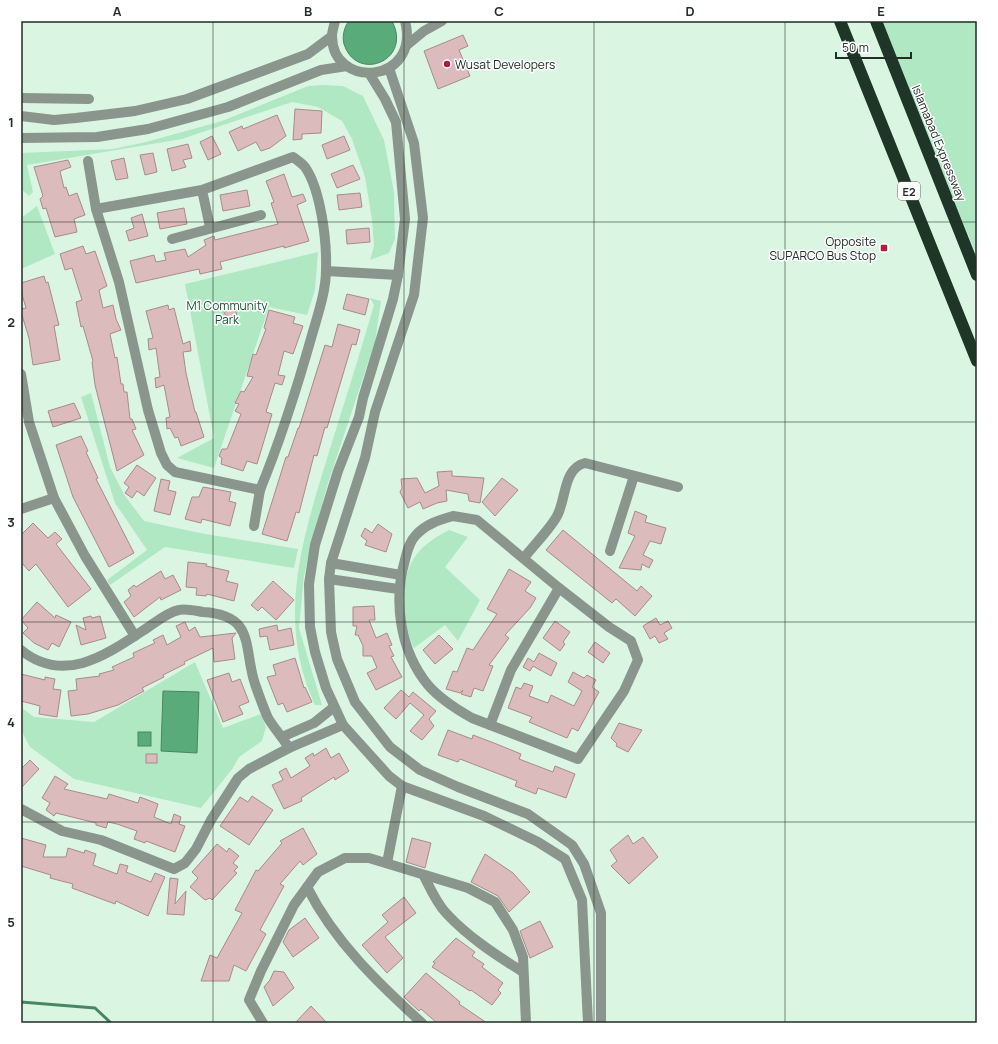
<svg xmlns="http://www.w3.org/2000/svg" width="998" height="1044" viewBox="0 0 998 1044" font-family="Manrope,sans-serif">
  <rect width="100%" height="100%" fill="#daf6e3"/>
  <g fill="#b0e8c3">
    <polygon points="879,21 977,21 977,256"/>
    <polygon points="323,85 343,86 363,96 384,140 394,192 395,239 389,253 370,260 374,246 372,220 365,177 352,139 342,121 318,107 292,102 182,139 27,165 33,192 29,196 21,189 21,153 113,149 146,142 222,121 308,86"/>
    <polygon points="37,206 55,254 21,269 21,218"/>
    <polygon points="318,252 315,290 307,315 269,307 214,468 177,458 214,438 185,284"/>
    <path d="M370,298l11,3 -6,41 -47,141 -16,57 -8,36 -5,52 23,77h-7c-40,-86 -12,-168 14,-253 15,-49 31,-98 45,-147z"/>
    <polygon points="91,393 110,467 125,496 144,521 200,533 298,549 294,568 165,547 110,585 107,580 147,550 115,503 81,397"/>
    <path d="M449,530l19,7 -23,30 35,33 -22,41 -13,-16 -31,23c-12,-25 -16,-71 3,-94 8,-11 21,-18 32,-24z"/>
    <polygon points="195,662 223,728 261,714 266,727 262,741 239,757 233,768 201,808 74,779 30,747 21,730 21,707 34,717 94,722"/>
  </g>
  <g fill="#59ac7a" stroke="#488661">
    <path d="M349,21h43c21,40 -36,62 -48,23 -2,-7 0,-17 5,-23z"/>
    <polygon points="163,691 199,692 197,753 161,751"/>
    <rect x="138" y="732" width="13" height="14"/>
  </g>
  <g fill="none" stroke-linecap="round" stroke-linejoin="round">
    <polyline stroke="#488661" stroke-width="3" points="21,1002 95,1008 111,1023"/>
  </g>
  <g fill="#dcbbbc" stroke="#a98a8c">
    <polygon points="463,35 468,46 459,50 470,76 438,89 424,51"/>
    <polygon points="295,109 322,111 321,133 302,134 302,139 293,140"/>
    <polygon points="277,115 286,136 270,148 261,151 256,142 238,151 229,132 242,126 243,129"/>
    <polygon points="212,136 221,154 208,160 200,142"/>
    <polygon points="344,136 350,150 327,159 322,145"/>
    <polygon points="188,144 192,158 183,160 186,167 172,171 167,149"/>
    <polygon points="153,153 157,172 145,175 140,155"/>
    <polygon points="124,158 128,178 116,180 111,161"/>
    <polygon points="68,160 71,167 60,171 64,188 66,187 69,196 77,193 85,215 74,219 77,232 55,237 46,208 43,209 40,199 43,196 34,167"/>
    <polygon points="353,165 360,179 337,188 331,174"/>
    <polygon points="284,174 292,197 303,194 306,201 297,205 309,241 284,248 284,246 220,262 222,269 200,274 199,269 136,283 130,261 154,255 156,262 166,260 164,253 185,249 188,257 206,245 204,240 214,236 215,240 278,224 271,203 274,202 266,181"/>
    <polygon points="247,190 250,206 223,211 220,195"/>
    <polygon points="360,193 362,207 339,210 337,195"/>
    <polygon points="184,208 187,224 160,229 157,213"/>
    <polygon points="142,214 148,236 129,241 126,231 134,228 131,218"/>
    <polygon points="369,228 370,242 347,244 346,230"/>
    <polygon points="83,246 86,254 95,251 107,286 99,290 103,308 113,305 116,319 121,330 110,334 115,358 117,357 121,384 123,384 124,392 127,392 130,419 132,419 136,429 132,430 144,455 117,471 95,385 92,362 93,361 83,326 81,327 76,302 82,300 72,268 65,270 60,254"/>
    <polygon points="44,276 46,283 48,282 59,325 54,326 60,360 33,365 29,338 21,312 21,309 26,308 21,291 21,283"/>
    <polygon points="347,294 369,299 365,315 343,309"/>
    <polygon points="230,302 237,314 228,319 221,307"/>
    <polygon points="168,305 169,310 174,308 183,344 190,341 191,351 183,352 186,373 195,412 196,412 204,437 181,446 178,437 175,438 170,428 167,429 166,418 170,417 164,385 156,388 155,378 160,377 156,348 149,350 148,339 153,338 146,311"/>
    <polygon points="269,310 295,317 293,323 303,326 293,354 284,351 278,375 285,376 282,385 275,383 266,412 272,414 257,464 247,461 243,471 221,464 222,458 219,456 222,449 227,449 241,414 235,411 239,404 235,403 241,391 244,392 253,377 247,376 253,354 256,355 266,329 264,328"/>
    <polygon points="338,324 360,330 356,345 352,344 327,428 325,427 317,456 314,455 299,513 296,512 287,541 262,534 286,457 288,457 298,428 299,428 325,345 332,347"/>
    <polygon points="74,403 81,418 53,427 48,411"/>
    <polygon points="81,436 88,451 86,452 98,478 96,479 134,553 109,567 73,497 56,445"/>
    <polygon points="137,465 156,478 144,496 137,491 132,498 125,493 129,487 124,483"/>
    <polygon points="452,471 452,476 484,478 480,503 469,501 468,494 446,490 447,501 437,503 423,509 420,502 408,508 400,492 402,488 401,479 417,478 425,493 439,486 437,472"/>
    <polygon points="502,478 518,490 495,516 482,502"/>
    <polygon points="161,479 170,481 168,490 176,492 170,515 154,511"/>
    <polygon points="203,487 231,492 229,501 236,503 230,526 202,519 201,523 185,519 192,497 199,497"/>
    <polygon points="635,511 647,516 645,522 666,528 661,544 650,541 643,555 653,560 649,568 642,564 641,570 619,568 635,536 628,533"/>
    <polygon points="33,523 48,538 55,532 62,539 56,544 91,589 68,607 36,564 29,571 21,562 21,535"/>
    <polygon points="378,524 392,534 386,552 365,545 367,541 361,536 365,528 372,533"/>
    <polygon points="563,530 637,591 641,586 652,596 635,616 616,599 612,603 546,550"/>
    <polygon points="188,562 207,564 206,566 229,571 226,581 238,584 234,601 207,594 206,596 196,595 197,588 186,587"/>
    <polygon points="509,569 531,582 525,591 536,598 530,608 505,635 509,638 489,665 493,666 483,691 474,688 471,697 461,694 463,690 460,693 446,689 453,671 457,672 467,648 473,650 497,614 487,609"/>
    <polygon points="161,571 165,579 173,575 181,590 161,600 160,597 134,617 124,602 131,596 128,590 134,585 136,587"/>
    <polygon points="273,581 294,600 276,620 262,607 258,611 251,605"/>
    <polygon points="37,602 55,618 56,615 71,622 59,647 52,643 48,650 34,643 23,633 28,628 21,620"/>
    <polygon points="374,606 375,620 369,620 376,638 387,633 392,645 389,646 394,656 391,657 402,677 376,690 367,673 377,668 372,656 363,656 363,646 358,635 355,635 357,626 353,626 353,607"/>
    <polygon points="91,616 92,618 100,616 106,638 81,645 76,625 86,630 83,618"/>
    <polygon points="656,618 660,625 668,621 672,628 664,633 668,639 659,643 655,636 650,639 643,626"/>
    <polygon points="555,621 570,632 563,642 565,644 560,651 543,638"/>
    <polygon points="185,622 189,631 195,627 200,637 236,633 232,638 235,659 214,662 213,648 184,662 185,664 163,675 164,677 142,688 144,691 118,705 88,714 71,716 68,691 77,690 76,679 100,676 99,674 114,670 112,667 134,657 133,653 155,643 153,640 163,635 167,645 181,637 176,626"/>
    <polygon points="277,625 278,631 291,628 294,645 270,650 267,636 260,637 259,629"/>
    <polygon points="439,635 453,649 435,664 423,650"/>
    <polygon points="595,642 610,653 603,663 588,652"/>
    <polygon points="539,653 557,663 551,676 533,666 530,671 523,667 528,658 534,662"/>
    <polygon points="295,658 304,688 305,687 312,702 287,712 283,703 278,705 267,677 276,675 273,665"/>
    <polygon points="573,672 584,678 587,675 596,680 592,687 599,692 578,731 572,728 567,738 529,722 532,717 508,708 516,687 521,689 524,683 533,686 529,696 548,703 551,695 574,706 582,691 568,682"/>
    <polygon points="229,673 232,682 240,679 249,702 239,706 243,714 223,722 207,680"/>
    <polygon points="21,674 45,680 45,677 55,679 53,689 61,690 57,717 39,714 40,706 21,701"/>
    <polygon points="401,690 409,697 413,692 436,711 429,719 434,726 422,740 410,731 424,715 410,703 396,719 384,708"/>
    <polygon points="619,723 642,730 628,752 616,746 617,744 611,738"/>
    <polygon points="448,730 472,739 473,735 494,743 521,754 519,759 553,772 555,766 575,774 566,798 538,788 536,794 515,786 517,781 460,759 458,762 438,755"/>
    <polygon points="326,748 331,758 339,753 349,771 335,780 334,777 301,798 302,801 284,809 272,785 283,780 279,772 286,768 291,778 310,766 305,758 313,753 314,756"/>
    <rect x="146" y="754" width="11" height="9"/>
    <polygon points="30,760 39,769 21,788 21,769"/>
    <polygon points="55,776 68,784 64,789 107,799 109,794 138,803 140,797 158,804 154,817 171,824 174,814 181,817 179,824 185,826 175,852 146,841 145,843 134,839 137,831 117,824 108,822 106,828 96,825 96,823 56,813 54,816 46,810 50,803 42,798"/>
    <polygon points="252,796 273,810 249,845 220,826 240,797 248,802"/>
    <polygon points="303,828 317,854 303,865 300,861 280,884 284,886 260,930 266,934 246,971 234,965 229,981 201,981 210,955 217,958 242,913 235,910 256,870 258,871 282,843 280,841"/>
    <polygon points="628,835 633,844 643,837 658,857 629,884 611,866 617,861 610,850"/>
    <polygon points="21,838 46,845 43,857 66,857 68,848 84,853 85,850 96,854 93,865 117,874 120,864 128,866 126,872 151,882 155,873 165,877 148,916 116,901 115,904 72,888 73,884 50,878 51,875 21,866"/>
    <polygon points="412,838 431,843 425,868 406,862"/>
    <polygon points="217,844 227,852 229,848 239,856 233,863 238,867 234,871 237,873 212,900 210,898 205,900 190,887 198,878 192,872"/>
    <polygon points="485,854 513,873 530,892 509,912 498,896 471,882"/>
    <polygon points="170,878 178,879 175,904 186,891 184,915 167,914"/>
    <polygon points="404,897 416,913 385,937 403,958 387,973 362,945 388,922 382,915"/>
    <polygon points="305,918 319,938 293,957 283,942 289,930"/>
    <polygon points="540,921 553,947 530,958 520,931"/>
    <polygon points="456,938 475,952 472,956 484,964 482,967 503,983 498,990 501,993 492,1005 471,990 470,991 432,967 435,963 433,962"/>
    <polygon points="274,971 284,972 294,988 273,1006 264,987 270,980"/>
    <polygon points="426,973 460,1002 459,1004 487,1023 437,1023 421,1009 419,1011 404,997"/>
    <polygon points="311,1006 327,1023 295,1023"/>
  </g>
  <g fill="none" stroke-linecap="round" stroke-linejoin="round">
    <g stroke="#8a958d" stroke-width="10">
      <path d="M335,21c-1,5 -3,10 -3,15 0,54 89,48 73,-15"/>
      <polyline points="407,45 424,31 442,21"/>
      <polyline points="389,68 414,143 423,218 414,295 375,412 365,458 331,563 329,579 331,632 337,659 355,702 390,747 420,770 458,787 528,814 572,845 584,864 601,913 601,1023"/>
      <polyline points="369,73 385,99 396,122 405,219 398,275 393,299 363,398 359,417 338,471 315,545 309,584 310,627 315,652 326,688 343,725 389,776 402,786 484,816 538,842 565,859 582,900 588,1023"/>
      <polyline points="21,98 89,99"/>
      <polyline points="21,116 54,120 76,118 135,111 187,99 308,54 332,36"/>
      <polyline points="21,138 97,137 148,129 228,107 321,70 347,66"/>
      <polyline points="88,161 96,209"/>
      <path d="M202,190l91,-33c4,3 9,6 12,10 16,23 22,75 21,103 0,21 -8,44 -14,65 -15,53 -31,104 -52,155l-85,-18 -8,-7 -6,-12 -13,-43 -29,-128 -23,-73 106,-19 8,37"/>
      <polyline points="172,239 261,215"/>
      <polyline points="326,271 398,275"/>
      <polyline points="21,374 29,422 54,498 85,556 135,636"/>
      <polyline points="21,509 54,498"/>
      <path d="M453,516l24,4 82,68 50,39 22,14 7,19 -14,31 -46,68 -106,-41c-16,-9 -32,-19 -44,-33 -28,-34 -35,-84 -23,-125 2,-8 4,-18 11,-25 10,-11 23,-15 37,-19z"/>
      <polyline points="254,526 260,490"/>
      <polyline points="610,551 634,476"/>
      <path d="M524,558c8,-11 29,-32 34,-44 8,-17 6,-46 27,-51l93,24"/>
      <polyline points="331,563 401,575"/>
      <polyline points="329,579 398,589"/>
      <path d="M21,650c44,36 88,3 126,-22 9,-6 21,-16 32,-18 7,-2 17,1 24,2 53,3 40,36 52,72 4,11 8,23 13,34 6,10 15,20 21,30l-40,21 -11,9 -27,42 -15,29 -11,14 -11,6 -73,-29 -39,-9 -41,-22"/>
      <polyline points="490,725 511,670 559,588"/>
      <polyline points="282,737 314,723 334,707"/>
      <polyline points="289,748 343,725"/>
      <polyline points="387,863 402,786"/>
      <path d="M424,876c6,12 12,26 22,37 22,24 50,42 77,59"/>
      <path d="M307,887c27,54 71,96 115,136"/>
      <polyline points="263,1023 249,1000 261,971 294,905 318,872 345,858 369,858 468,888 495,902 513,930 523,957 526,1023"/>
    </g>
    <g stroke="#1f3527" stroke-width="12">
      <polyline points="840,21 977,361"/>
      <polyline points="876,21 977,275"/>
    </g>
  </g>
  <path fill="none" stroke="#222d26" stroke-width="1" stroke-opacity="0.55" d="M213,21v1002M404,21v1002M594,21v1002M785,21v1002M21,222h956M21,422h956M21,622h956M21,822h956"/>
  <g fill="#b01d40" stroke="#fff" stroke-width="1.5">
    <circle cx="447" cy="64" r="4"/>
    <rect x="880" y="244" width="8" height="8" rx="2"/>
  </g>
  <g text-anchor="middle" dominant-baseline="central" stroke-width="3" stroke-linejoin="round" paint-order="stroke">
    <rect fill="#fff" stroke="#646c67" stroke-width="1" x="898" y="182" width="22" height="18" rx="3"/>
    <g font-size="11" font-weight="bold" fill="#222d26">
      <text x="909" y="191">E2</text>
    </g>
    <g font-size="12" fill="#222d26" stroke="#fff" text-anchor="start">
      <text x="455" y="64">Wusat Developers</text>
      <text x="876" y="241" text-anchor="end">Opposite<tspan x="876" dy="14">SUPARCO Bus Stop</tspan></text>
    </g>
    <g font-size="12" fill="#222d26" stroke="#fff">
      <text transform="translate(939 143) rotate(68)">Islamabad Expressway</text>
    </g>
    <g font-size="12" fill="#155433" stroke="#fff">
      <text x="227" y="305">M1 Community<tspan x="227" dy="14">Park</tspan></text>
    </g>
  </g>
  <rect width="998" height="1044" fill="none" stroke="#ffffff" stroke-width="44"/>
  <path d="M836 52v6h75v-6" fill="none" stroke="#222d26" stroke-width="2"/>
  <text x="842" y="52" font-size="12" fill="#222d26" stroke="#ffffff" stroke-width="3" paint-order="stroke">50 m</text>
  <rect x="22" y="22" width="954" height="1000" fill="none" stroke="#222d26" stroke-width="1.5"/>
  <g font-size="13" text-anchor="middle" font-weight="bold" fill="#222d26">
    <text x="117" y="16">A</text>
    <text x="308" y="16">B</text>
    <text x="499" y="16">C</text>
    <text x="690" y="16">D</text>
    <text x="881" y="16">E</text>
    <text x="11" y="127">1</text>
    <text x="11" y="327">2</text>
    <text x="11" y="527">3</text>
    <text x="11" y="727">4</text>
    <text x="11" y="927">5</text>
  </g>
</svg>
